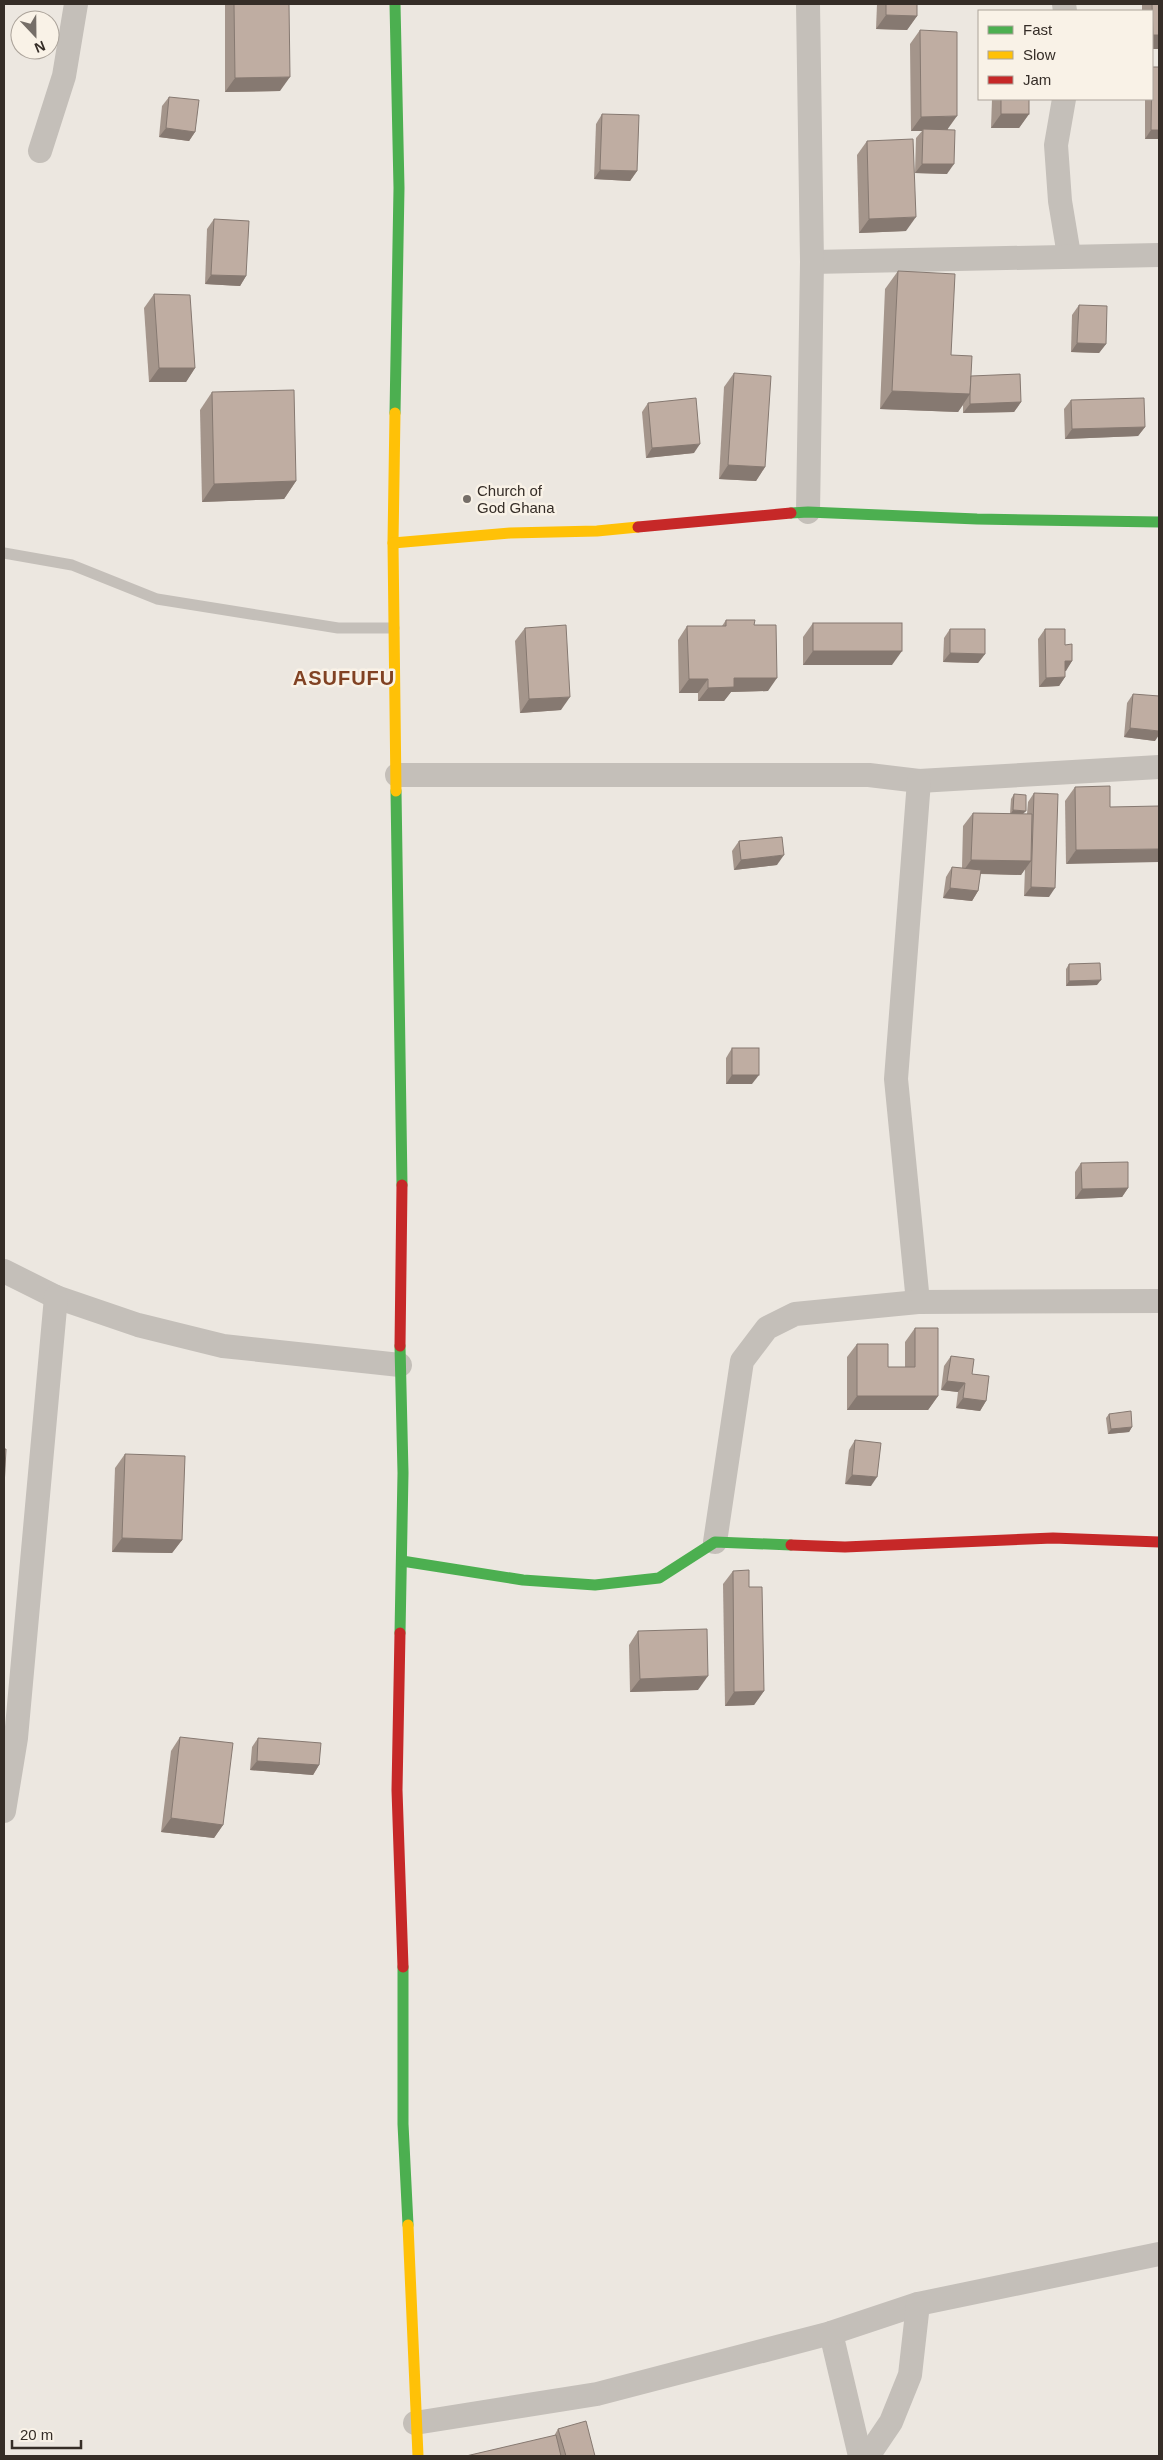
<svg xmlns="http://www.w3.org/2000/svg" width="1163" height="2460" viewBox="0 0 1163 2460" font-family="Arial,sans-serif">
  <rect width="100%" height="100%" fill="#ece7e0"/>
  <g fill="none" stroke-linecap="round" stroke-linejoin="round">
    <polyline stroke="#c4bfb9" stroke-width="11" points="4,553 72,565 157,599 338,628 394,628"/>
    <g stroke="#c4bfb9" stroke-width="24">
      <polyline points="1064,4 1065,11"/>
      <polyline points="1064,99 1056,145 1060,201 1069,255"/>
      <polyline points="40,151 64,76 76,4"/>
      <polyline points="812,262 1159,255"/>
      <polyline points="808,512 812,262 808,4"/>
      <polyline points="397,775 869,775 919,781 1159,767"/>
      <polyline points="4,1271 56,1297 138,1325 223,1346 400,1365"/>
      <polyline points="918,1302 896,1079 919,781"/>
      <polyline points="715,1542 742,1361 767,1328 795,1314 918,1302 1159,1301"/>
      <polyline points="4,1811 16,1738 56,1297"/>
      <polyline points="831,2333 860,2456"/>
      <polyline points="415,2423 597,2394 831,2333 918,2304 1159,2254"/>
      <polyline points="868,2456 891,2422 910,2375 918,2304"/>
    </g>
    <g stroke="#4caf50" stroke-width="11">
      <polyline points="395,4 399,188 395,413"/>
      <polyline points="791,513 808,512 977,519 1159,522"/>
      <polyline points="396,791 402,1185"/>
      <polyline points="400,1346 403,1473 400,1633"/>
      <polyline points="402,1561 523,1580 595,1585 659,1578 715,1542 791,1545"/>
      <polyline points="403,1967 403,2124 408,2225"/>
    </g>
    <g stroke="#ffc107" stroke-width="11">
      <polyline points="395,413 393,543 396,791"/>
      <polyline points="393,543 510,533 597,531 638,527"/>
      <polyline points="408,2225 418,2456"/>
    </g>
    <g stroke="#c62828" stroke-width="11">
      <polyline points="638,527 791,513"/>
      <polyline points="400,1346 402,1185"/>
      <polyline points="791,1545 845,1547 1053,1538 1159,1542"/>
      <polyline points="400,1633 397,1790 403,1967"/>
    </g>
  </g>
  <g fill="#a4958b">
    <polygon points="225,4 289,4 280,91 225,92"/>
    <polygon points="877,4 917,4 917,16 907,30 876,29"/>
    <polygon points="1142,4 1159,4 1159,49 1152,49 1152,11 1142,11"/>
    <polygon points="920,30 948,129 947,174 915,173 916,138 922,131 911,131 910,44"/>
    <polygon points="169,97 195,132 189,141 159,137 162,106"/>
    <polygon points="992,99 1029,99 1029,114 1019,128 991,128"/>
    <polygon points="1145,99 1152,99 1159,139 1145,139"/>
    <polygon points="602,114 637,171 630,181 594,179 596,124"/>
    <polygon points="867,141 906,231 859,233 857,155"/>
    <polygon points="214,219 246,276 240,286 205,284 207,229"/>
    <polygon points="898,271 951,355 971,376 1021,402 1014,412 963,413 963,405 958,412 880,409 885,289"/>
    <polygon points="154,294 195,368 186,382 149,382 144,308"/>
    <polygon points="1079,305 1106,344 1099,353 1071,352 1072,315"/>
    <polygon points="734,373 765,467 756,481 719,479 724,387"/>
    <polygon points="212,392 296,481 284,499 202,502 200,410"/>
    <polygon points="1071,400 1145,427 1138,436 1065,439 1064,409"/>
    <polygon points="648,403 694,453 646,458 642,412"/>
    <polygon points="726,620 754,625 768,691 731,692 724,701 698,701 698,693 679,693 678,640 687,626 722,626"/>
    <polygon points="813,623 892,665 803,665 803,637"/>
    <polygon points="525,628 561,710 520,713 515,641"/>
    <polygon points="950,629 985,654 978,663 943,662 944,638"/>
    <polygon points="1045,629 1065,645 1072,661 1065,671 1065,677 1059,686 1039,687 1038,639"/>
    <polygon points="1133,694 1155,741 1124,737 1127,703"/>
    <polygon points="1075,787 1110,807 1066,864 1065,801"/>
    <polygon points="1034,793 1049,897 1024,896 1025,868 1021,875 980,874 978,891 972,901 943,898 946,877 952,867 962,868 963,826 973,813 1010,814 1011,799 1014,794 1023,814 1027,814 1028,802"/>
    <polygon points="739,841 777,865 734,870 732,851"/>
    <polygon points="1069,964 1097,985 1066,986 1066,969"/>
    <polygon points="732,1048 752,1084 726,1084 726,1058"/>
    <polygon points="1081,1163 1128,1188 1122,1197 1075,1199 1075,1172"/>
    <polygon points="915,1328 938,1396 928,1410 847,1410 847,1357 857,1344 888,1367 905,1367 905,1342"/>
    <polygon points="951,1356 972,1374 986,1401 980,1411 956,1408 958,1392 941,1390 944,1366"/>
    <polygon points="1109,1414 1132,1427 1129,1432 1108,1434 1106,1418"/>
    <polygon points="855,1440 871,1486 845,1484 849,1450"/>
    <polygon points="125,1454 182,1540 172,1553 112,1552 115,1468"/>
    <polygon points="733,1571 749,1587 764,1691 754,1705 725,1706 723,1584"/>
    <polygon points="638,1631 698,1690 630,1692 629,1645"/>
    <polygon points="180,1737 223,1825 214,1838 161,1832 171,1751"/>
    <polygon points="258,1738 319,1765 313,1775 250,1770 252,1747"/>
    <polygon points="558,2429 595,2456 466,2456 554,2436"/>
  </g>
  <g fill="#867971">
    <polygon points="886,15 917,16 907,30 876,29"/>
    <polygon points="1153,35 1159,35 1159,49 1152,49 1152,36"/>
    <polygon points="290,77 280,91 225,92 235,78"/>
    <polygon points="1001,114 1029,114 1019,128 991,128"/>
    <polygon points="957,116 947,130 923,129 922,131 911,131 921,117"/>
    <polygon points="166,128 195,132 189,141 159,137"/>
    <polygon points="1151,130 1159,130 1159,139 1145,139"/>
    <polygon points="922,164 954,164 947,174 915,173"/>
    <polygon points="600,170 637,171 630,181 594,179"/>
    <polygon points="916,217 906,231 859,233 869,219"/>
    <polygon points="211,275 246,276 240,286 205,284"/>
    <polygon points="1077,343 1106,344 1099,353 1071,352"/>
    <polygon points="159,368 195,368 186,382 149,382"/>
    <polygon points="892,391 970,394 958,412 880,409"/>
    <polygon points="1021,402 1014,412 963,413 970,404"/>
    <polygon points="1145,427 1138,436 1065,439 1072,429"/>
    <polygon points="700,444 694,453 646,458 652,448"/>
    <polygon points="728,465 765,467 756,481 719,479"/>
    <polygon points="296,481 284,499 202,502 214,484"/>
    <polygon points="813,651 902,651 892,665 803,665"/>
    <polygon points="950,653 985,654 978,663 943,662"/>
    <polygon points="1065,661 1072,661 1066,671 1058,671"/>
    <polygon points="1065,677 1059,686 1039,687 1046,678"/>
    <polygon points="734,678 777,678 768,691 731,692 724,701 698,701 708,688"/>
    <polygon points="689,679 708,679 698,693 679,693"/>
    <polygon points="570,697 561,710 520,713 529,699"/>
    <polygon points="1130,728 1159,731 1159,735 1155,741 1124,737"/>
    <polygon points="1013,810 1026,811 1022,815 1010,815"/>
    <polygon points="1159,849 1159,862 1066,864 1076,850"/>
    <polygon points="784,855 777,865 734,870 741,860"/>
    <polygon points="971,860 1031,861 1021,875 962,873"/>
    <polygon points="1031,887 1055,888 1049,897 1024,896"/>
    <polygon points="950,888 978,891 972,901 943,898"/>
    <polygon points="1101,980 1097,985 1066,986 1069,981"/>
    <polygon points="732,1075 759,1075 752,1084 726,1084"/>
    <polygon points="1128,1188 1122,1197 1075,1199 1082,1189"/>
    <polygon points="947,1381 965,1383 958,1392 941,1390"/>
    <polygon points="857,1396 938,1396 928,1410 847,1410"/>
    <polygon points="963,1398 986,1401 980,1411 956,1408"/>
    <polygon points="1132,1427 1129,1432 1108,1434 1111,1429"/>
    <polygon points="852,1475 877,1477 871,1486 845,1484"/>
    <polygon points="122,1538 182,1540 172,1553 112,1552"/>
    <polygon points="708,1676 698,1690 630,1692 640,1679"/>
    <polygon points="764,1691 754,1705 725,1706 734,1692"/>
    <polygon points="257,1761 319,1765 313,1775 250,1770"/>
    <polygon points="171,1818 223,1825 214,1838 161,1832"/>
  </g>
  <g fill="#bfada2" stroke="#867971">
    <polygon points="234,4 289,4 290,77 235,78"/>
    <polygon points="886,4 917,4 917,16 886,15"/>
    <polygon points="1152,4 1159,4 1159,35 1153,35"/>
    <polygon points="920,30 957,32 957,116 921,117"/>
    <polygon points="1152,67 1159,67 1159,130 1151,130"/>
    <polygon points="169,97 199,100 195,132 166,128"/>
    <rect x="1001" y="99" width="28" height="15"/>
    <polygon points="602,114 639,115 637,171 600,170"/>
    <polygon points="923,129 955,130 954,164 922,164"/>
    <polygon points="913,139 916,217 869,219 867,141"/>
    <polygon points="214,219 249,221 246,276 211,275"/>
    <polygon points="898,271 955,274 951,355 972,356 970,394 892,391"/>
    <polygon points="154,294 190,295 195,368 159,368"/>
    <polygon points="1079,305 1107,306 1106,344 1077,343"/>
    <polygon points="734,373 771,376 765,467 728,465"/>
    <polygon points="1020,374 1021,402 970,404 970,394 971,376"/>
    <polygon points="294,390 296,481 214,484 212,392"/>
    <polygon points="696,398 700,444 652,448 648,403"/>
    <polygon points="1144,398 1145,427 1072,429 1071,400"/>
    <polygon points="726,620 755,620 754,625 776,625 777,678 734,678 734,687 708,688 708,679 689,679 687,626 726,626"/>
    <rect x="813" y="623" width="89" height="28"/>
    <polygon points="566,625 570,697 529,699 525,628"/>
    <polygon points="950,629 985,629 985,654 950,653"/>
    <polygon points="1045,629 1065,629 1065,645 1072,644 1072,661 1065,661 1065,677 1046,678"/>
    <polygon points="1133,694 1159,696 1159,731 1130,728"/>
    <polygon points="1110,786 1110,807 1159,806 1159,849 1076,850 1075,787"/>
    <polygon points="1034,793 1058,794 1055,888 1031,887"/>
    <polygon points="1014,794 1026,795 1026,811 1013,810"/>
    <polygon points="973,813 1032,814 1031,861 971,860"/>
    <polygon points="782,837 784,855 741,860 739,841"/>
    <polygon points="952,867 981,870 978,891 950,888"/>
    <polygon points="1100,963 1101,980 1069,981 1069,964"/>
    <rect x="732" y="1048" width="27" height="27"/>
    <polygon points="1128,1162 1128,1188 1082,1189 1081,1163"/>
    <polygon points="915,1328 938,1328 938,1396 857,1396 857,1344 888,1344 888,1367 915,1367"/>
    <polygon points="951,1356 974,1359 972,1374 989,1376 986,1401 963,1398 965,1383 947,1381"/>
    <polygon points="1131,1411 1132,1427 1111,1429 1109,1414"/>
    <polygon points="855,1440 881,1443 877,1477 852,1475"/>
    <polygon points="4,1449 6,1449 4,1487"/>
    <polygon points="125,1454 185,1456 182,1540 122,1538"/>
    <polygon points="749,1570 749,1587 762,1587 764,1691 734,1692 733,1571"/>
    <polygon points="707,1629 708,1676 640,1679 638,1631"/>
    <polygon points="180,1737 233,1743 223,1825 171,1818"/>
    <polygon points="258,1738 321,1743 319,1765 257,1761"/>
    <polygon points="586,2421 595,2456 566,2456 558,2429"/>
    <polygon points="556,2435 561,2456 466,2456"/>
  </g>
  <circle fill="#756e68" stroke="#f9f2e7" stroke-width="2" cx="467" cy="499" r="5"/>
  <g text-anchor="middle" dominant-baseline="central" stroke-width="5" stroke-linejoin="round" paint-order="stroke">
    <g font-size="15" fill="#352d27" stroke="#f9f2e7" text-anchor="start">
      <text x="477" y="490">Church of<tspan x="477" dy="17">God Ghana</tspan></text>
    </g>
    <g font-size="20" font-weight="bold" letter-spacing="1" fill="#814223" stroke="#f9f2e7">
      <text x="344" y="678">ASUFUFU</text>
    </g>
  </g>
  <rect width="1163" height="2460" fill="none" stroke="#352d27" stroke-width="10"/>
  <rect x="978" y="10" width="175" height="90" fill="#f9f2e7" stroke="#aba39a"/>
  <rect x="988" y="26" width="25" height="8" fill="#4caf50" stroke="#aba39a"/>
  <text x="1023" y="35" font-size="15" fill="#352d27">Fast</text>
  <rect x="988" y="51" width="25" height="8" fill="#ffc107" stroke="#aba39a"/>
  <text x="1023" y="60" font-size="15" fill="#352d27">Slow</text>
  <rect x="988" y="76" width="25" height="8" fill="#c62828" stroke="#aba39a"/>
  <text x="1023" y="85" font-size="15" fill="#352d27">Jam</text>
  <g transform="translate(35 35) rotate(158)"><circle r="24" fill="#f9f2e7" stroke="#aba39a"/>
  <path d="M0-4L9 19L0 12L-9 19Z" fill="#756e68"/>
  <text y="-8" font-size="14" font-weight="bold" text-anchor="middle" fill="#352d27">N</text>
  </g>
  <path d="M12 2440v8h69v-8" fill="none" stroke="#352d27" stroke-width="2.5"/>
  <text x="20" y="2440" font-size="15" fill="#352d27" stroke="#f9f2e7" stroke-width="4" paint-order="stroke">20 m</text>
</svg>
